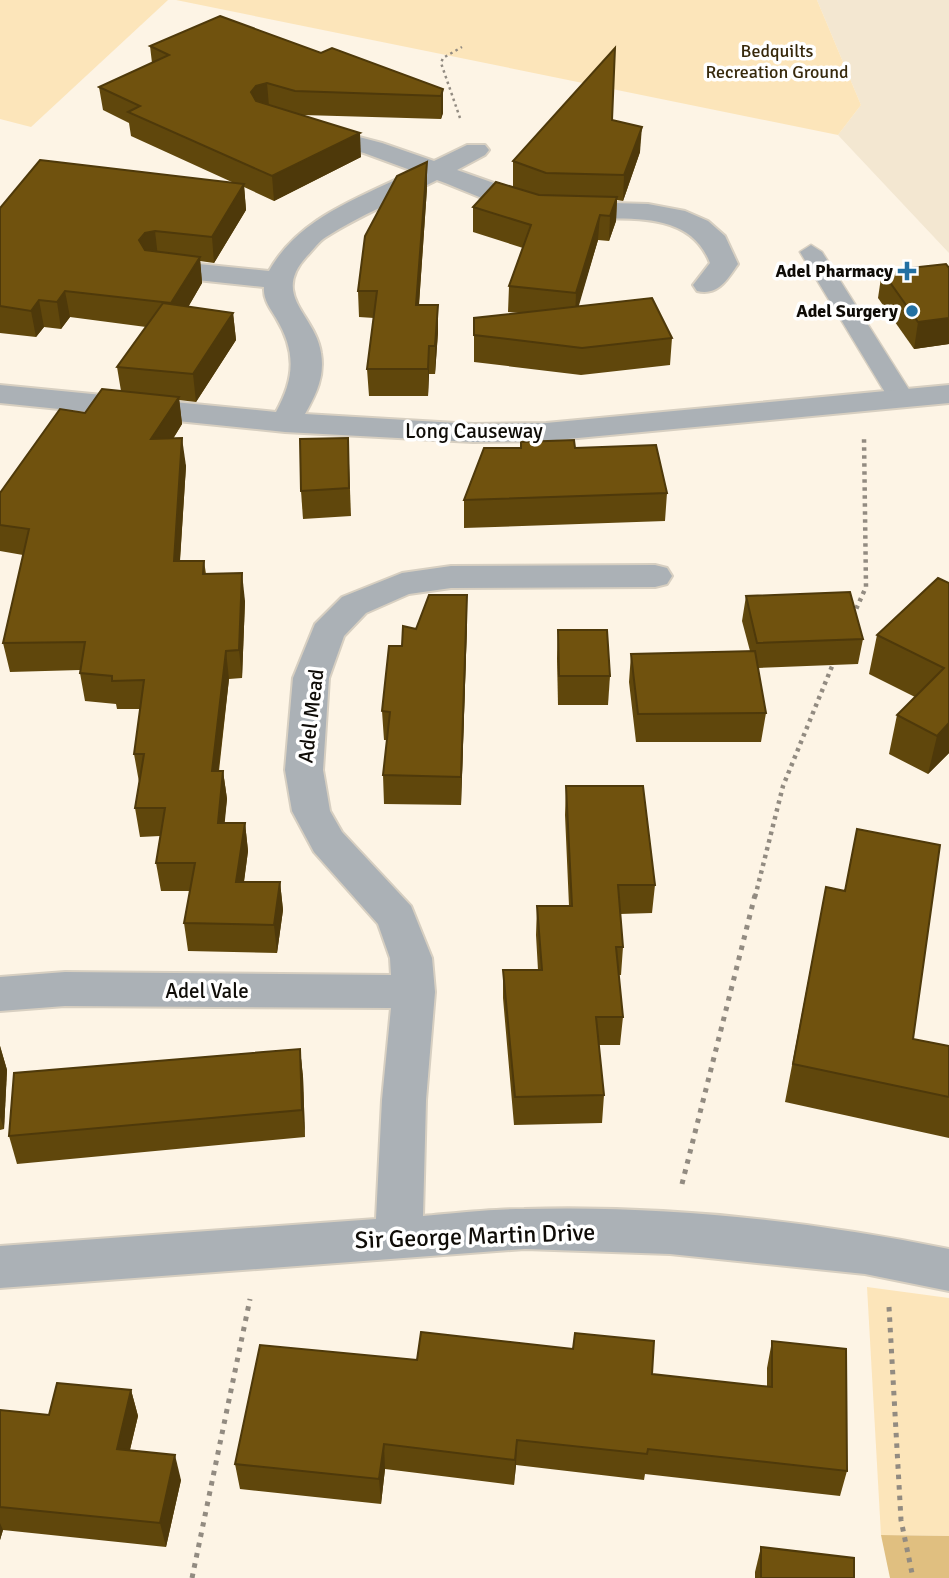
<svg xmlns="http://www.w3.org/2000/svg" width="949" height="1578" viewBox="0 0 949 1578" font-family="Signika,sans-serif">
  <rect width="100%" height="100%" fill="#fdf4e5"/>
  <polygon fill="#f3e7d1" points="817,0 949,0 949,253 838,135 861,105"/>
  <g fill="#fce5ba">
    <polygon points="0,0 168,0 31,127 0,119"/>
    <polygon points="176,0 817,0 861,105 838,135"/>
    <polygon points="867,1287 949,1298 949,1536 881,1535"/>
  </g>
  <polygon fill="#e0bf80" points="881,1535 949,1536 949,1578 890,1578"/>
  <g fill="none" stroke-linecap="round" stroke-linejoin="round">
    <defs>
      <polygon id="lane" points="811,245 822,252 915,399 911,404 893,404 889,399 800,252"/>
      <g id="street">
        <path d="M309,124l73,19 52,18 33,-16h18l4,5 -4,5 -28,15 88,31 103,3 37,7 23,10 17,15 13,28c-11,16 -20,32 -41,27l-4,-6 17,-22c-25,-66 -116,-36 -171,-46 -34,-7 -69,-25 -102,-37 -37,19 -77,35 -111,57 -7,4 -13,13 -19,19 -37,40 9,59 14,97 4,24 -5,41 -16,61l168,10 73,-1 403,-38v18l-403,38 -73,1 -188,-10 -285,-29v-18l276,27c19,-34 20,-61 0,-94 -6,-10 -13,-19 -12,-31l-105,-11 -10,-2 -4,-6 4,-6 10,-2 110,11c31,-55 90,-72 144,-100l-49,-18 -64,-16 -4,-5 4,-5z"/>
        <path d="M655,565l12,3 5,8 -5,8 -12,3 -204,1 -42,6 -43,19 -22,23 -15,42 -6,92 7,41 12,21 69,74 21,52 3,34 -9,108 -3,116c34,-3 68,-7 101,-7 141,-4 287,12 425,40v42l-84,-17 -195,-20 -145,-5 -525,39v-42l376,-27 6,-119 9,-92 -326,-2 -65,5v-34l65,-5 326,3 -1,-17 -12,-34 -64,-72 -22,-41 -7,-41 8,-92 22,-54 27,-27 60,-24 49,-7z"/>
      </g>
    </defs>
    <use href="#lane" stroke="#d7cfc1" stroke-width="3"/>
    <use href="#street" stroke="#d7cfc1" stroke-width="4"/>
    <polyline stroke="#928b81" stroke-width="2.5" stroke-dasharray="2.5 3.5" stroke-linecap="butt" points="460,118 441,63 443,58 462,47"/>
    <g stroke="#928b81" stroke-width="4.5" stroke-dasharray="3.5 4.5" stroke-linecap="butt">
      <polyline points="853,616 866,587 864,438"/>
      <polyline points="755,897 783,786 835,659"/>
    </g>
    <g stroke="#928b81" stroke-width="5" stroke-dasharray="4.5 6" stroke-linecap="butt">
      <polyline points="682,1184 755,895"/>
      <polyline points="889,1307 901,1520 913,1578"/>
      <polyline points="192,1578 250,1299"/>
    </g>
    <use href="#lane" fill="#abb1b6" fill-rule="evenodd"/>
    <use href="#street" fill="#abb1b6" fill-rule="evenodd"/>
  </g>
  <g fill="#60470c">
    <polygon points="150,46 321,53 443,89 443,113 441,119 303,115 361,157 274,201 244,187 246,210 214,263 200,261 202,283 188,307 233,313 236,340 196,402 179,400 182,424 173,439 186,466 180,561 204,561 206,574 245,601 242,678 229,679 219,771 223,771 227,799 224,823 245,823 248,851 244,882 280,882 283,910 277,953 188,951 184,923 190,891 161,891 156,863 160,836 140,837 135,808 139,782 134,754 140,709 117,709 116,704 85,701 80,673 80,670 10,672 3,643 23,555 0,551 0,493 85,413 121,391 117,367 146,327 70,317 61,329 44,327 36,337 0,333 0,208 234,183 131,136 129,123 103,110 99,87 152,63"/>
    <polygon points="612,120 640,152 623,201 617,200 616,221 609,241 598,240 578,306 672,338 670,365 581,375 474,362 474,318 520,313 508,312 509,286 523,248 473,232 473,207 513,187 513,161"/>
    <polygon points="427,162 427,188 419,305 438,305 438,332 435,374 429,374 428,396 369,396 367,369 374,318 359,317 358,291"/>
    <polygon points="949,268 949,344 914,349 878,298 882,271"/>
    <polygon points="348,438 351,516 303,519 301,491"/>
    <polygon points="521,442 575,448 667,493 665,521 464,528 464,500 521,448"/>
    <polygon points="949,583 949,753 928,774 889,754 897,715 915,697 869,674 877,635"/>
    <polygon points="467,595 467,624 461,805 384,804 383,775 387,740 384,740 382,711 402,646 416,629"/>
    <polygon points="746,596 863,639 858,664 758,668 766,713 761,742 636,742 629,682 631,654 750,651 742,621"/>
    <polygon points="558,630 610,676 608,705 558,705 557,658"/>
    <polygon points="566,786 655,885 652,913 620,914 623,947 621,975 619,975 623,1017 620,1045 599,1045 604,1095 602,1123 514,1125 503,998 503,970 538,970 536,935 537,906 569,906 565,815"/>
    <polygon points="857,829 913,1039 949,1046 949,1138 785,1102 826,887 845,891"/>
    <polygon points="0,1046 7,1070 4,1129 0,1130"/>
    <polygon points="300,1049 303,1077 305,1137 17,1164 9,1136"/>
    <polygon points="772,1341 847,1471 840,1496 645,1474 644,1480 516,1465 514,1485 385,1469 381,1504 240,1489 235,1464 417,1360 652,1374 767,1387 767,1368"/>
    <polygon points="131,1390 138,1416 130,1450 181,1480 166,1547 3,1530 0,1540 0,1410 49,1415"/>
    <polygon points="761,1547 854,1578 755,1578 755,1572"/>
  </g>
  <g fill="#4e390a">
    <polygon points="267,83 269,106 258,110 251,92 256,86"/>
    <polygon points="443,89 443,113 441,119 441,96"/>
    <polygon points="642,127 640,152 623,201 624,175"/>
    <polygon points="360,133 361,157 274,201 272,176"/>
    <polygon points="427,162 427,188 417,332 416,305"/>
    <polygon points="244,184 246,210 214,263 212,237"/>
    <polygon points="617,197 616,221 609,241 610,216"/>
    <polygon points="600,215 598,240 575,319 576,293"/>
    <polygon points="155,231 158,257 148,259 139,240 145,233"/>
    <polygon points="200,257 202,283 175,330 171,303"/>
    <polygon points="65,291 70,317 61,329 57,302"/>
    <polygon points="39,300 44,327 36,337 31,311"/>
    <polygon points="438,305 438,332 435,374 435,346"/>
    <polygon points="233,313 236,340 196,402 193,374"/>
    <polygon points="949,318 949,344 914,349 918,322"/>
    <polygon points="429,346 429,374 428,396 428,369"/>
    <polygon points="179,397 182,424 155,467 151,439"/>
    <polygon points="182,438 186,466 178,589 174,561"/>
    <polygon points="242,573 245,601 242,678 239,650"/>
    <polygon points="467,595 467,624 461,805 461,777"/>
    <polygon points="226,651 229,679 215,799 212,771"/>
    <polygon points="949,723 949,753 928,774 937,736"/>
    <polygon points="223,771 227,799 222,851 218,823"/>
    <polygon points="245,823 248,851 240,910 236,882"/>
    <polygon points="280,882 283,910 277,953 274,925"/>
    <polygon points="0,1046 7,1070 4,1129 0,1117"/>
    <polygon points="300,1049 303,1077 305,1137 302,1110"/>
    <polygon points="131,1390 138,1416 124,1474 117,1449"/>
    <polygon points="517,1440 516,1465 514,1485 515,1460"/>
    <polygon points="384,1444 385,1469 381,1504 379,1479"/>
    <polygon points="175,1455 181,1480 166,1547 160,1523"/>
    <polygon points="0,1523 3,1530 0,1540"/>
  </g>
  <g fill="#70520e" stroke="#4e390a" stroke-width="2">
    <polygon points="220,16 321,53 332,48 443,89 441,96 295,91 267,83 256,86 251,92 256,101 360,133 272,176 128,112 140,106 99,87 169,55 150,46"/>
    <polygon points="615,48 612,120 642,127 624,175 546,173 513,161"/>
    <polygon points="40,160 244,184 212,237 155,231 145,233 139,240 145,250 200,257 171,303 65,291 57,302 39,300 31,311 0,306 0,208"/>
    <polygon points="427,162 416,305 438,305 435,346 429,346 428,369 367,369 377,291 358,291 365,236 397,176"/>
    <polygon points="496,182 539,195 617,197 610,216 600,215 576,293 509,286 531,225 473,207"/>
    <polygon points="946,264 949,268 949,318 918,322 882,271"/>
    <polygon points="652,298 672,338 582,348 474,335 474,318"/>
    <polygon points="163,303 233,313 193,374 117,367"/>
    <polygon points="102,389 179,397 151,439 182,438 174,561 204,561 203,574 242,573 239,650 226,651 212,771 223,771 218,823 245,823 236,882 280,882 274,925 184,923 195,863 156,863 165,808 135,808 144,754 134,754 144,680 112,681 112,676 80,673 85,642 3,643 29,529 0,525 0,493 60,409 85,413"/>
    <polygon points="348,438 349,488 301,491 300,439"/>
    <polygon points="574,440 575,448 656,445 667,493 464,500 484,448 521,448 521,442"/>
    <polygon points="938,578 949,583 949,723 937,736 897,715 944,668 877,635"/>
    <polygon points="850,592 863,639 757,643 746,596"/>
    <polygon points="429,595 467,595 461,777 383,775 390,712 382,711 389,646 402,646 403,626 416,629"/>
    <polygon points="558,630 607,630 610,676 559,676"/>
    <polygon points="755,651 766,713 638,714 631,654"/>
    <polygon points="566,786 643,786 655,885 618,885 623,947 616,947 623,1017 596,1017 604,1095 515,1097 503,970 542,970 537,906 572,906"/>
    <polygon points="857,829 940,845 913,1039 949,1046 949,1097 793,1064 826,887 845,891"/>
    <polygon points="300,1049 302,1110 9,1136 14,1073"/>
    <polygon points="421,1332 573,1349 575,1333 654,1341 652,1374 772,1387 772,1341 846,1349 847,1471 648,1449 647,1454 517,1440 515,1460 384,1444 379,1479 235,1464 260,1345 417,1360"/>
    <polygon points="57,1383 131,1390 117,1449 175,1455 160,1523 0,1507 0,1410 49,1415"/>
    <polygon points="761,1547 854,1558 854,1578 761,1578"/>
  </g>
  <g fill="#2370a2" stroke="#fff" stroke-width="2.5">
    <path d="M903.5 260.5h7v7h7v7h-7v7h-7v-7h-7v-7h7z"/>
    <circle cx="912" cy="311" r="7"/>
  </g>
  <g text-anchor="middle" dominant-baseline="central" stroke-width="7" stroke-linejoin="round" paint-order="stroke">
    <g font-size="18" fill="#37290c" stroke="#fff">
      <text x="777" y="51">Bedquilts<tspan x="777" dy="21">Recreation Ground</tspan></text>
    </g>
    <g font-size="18" font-weight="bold" fill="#0f0c07" stroke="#fff" text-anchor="end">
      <text x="893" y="271">Adel Pharmacy</text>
      <text x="898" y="311">Adel Surgery</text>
    </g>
    <g font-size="21" fill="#0f0c07" stroke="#fff">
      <text x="474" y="431">Long Causeway</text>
      <text transform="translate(311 716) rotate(-83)">Adel Mead</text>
      <text x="207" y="991">Adel Vale</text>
    </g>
    <g font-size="24" fill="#0f0c07" stroke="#fff">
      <text transform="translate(475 1236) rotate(-2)">Sir George Martin Drive</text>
    </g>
  </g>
</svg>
